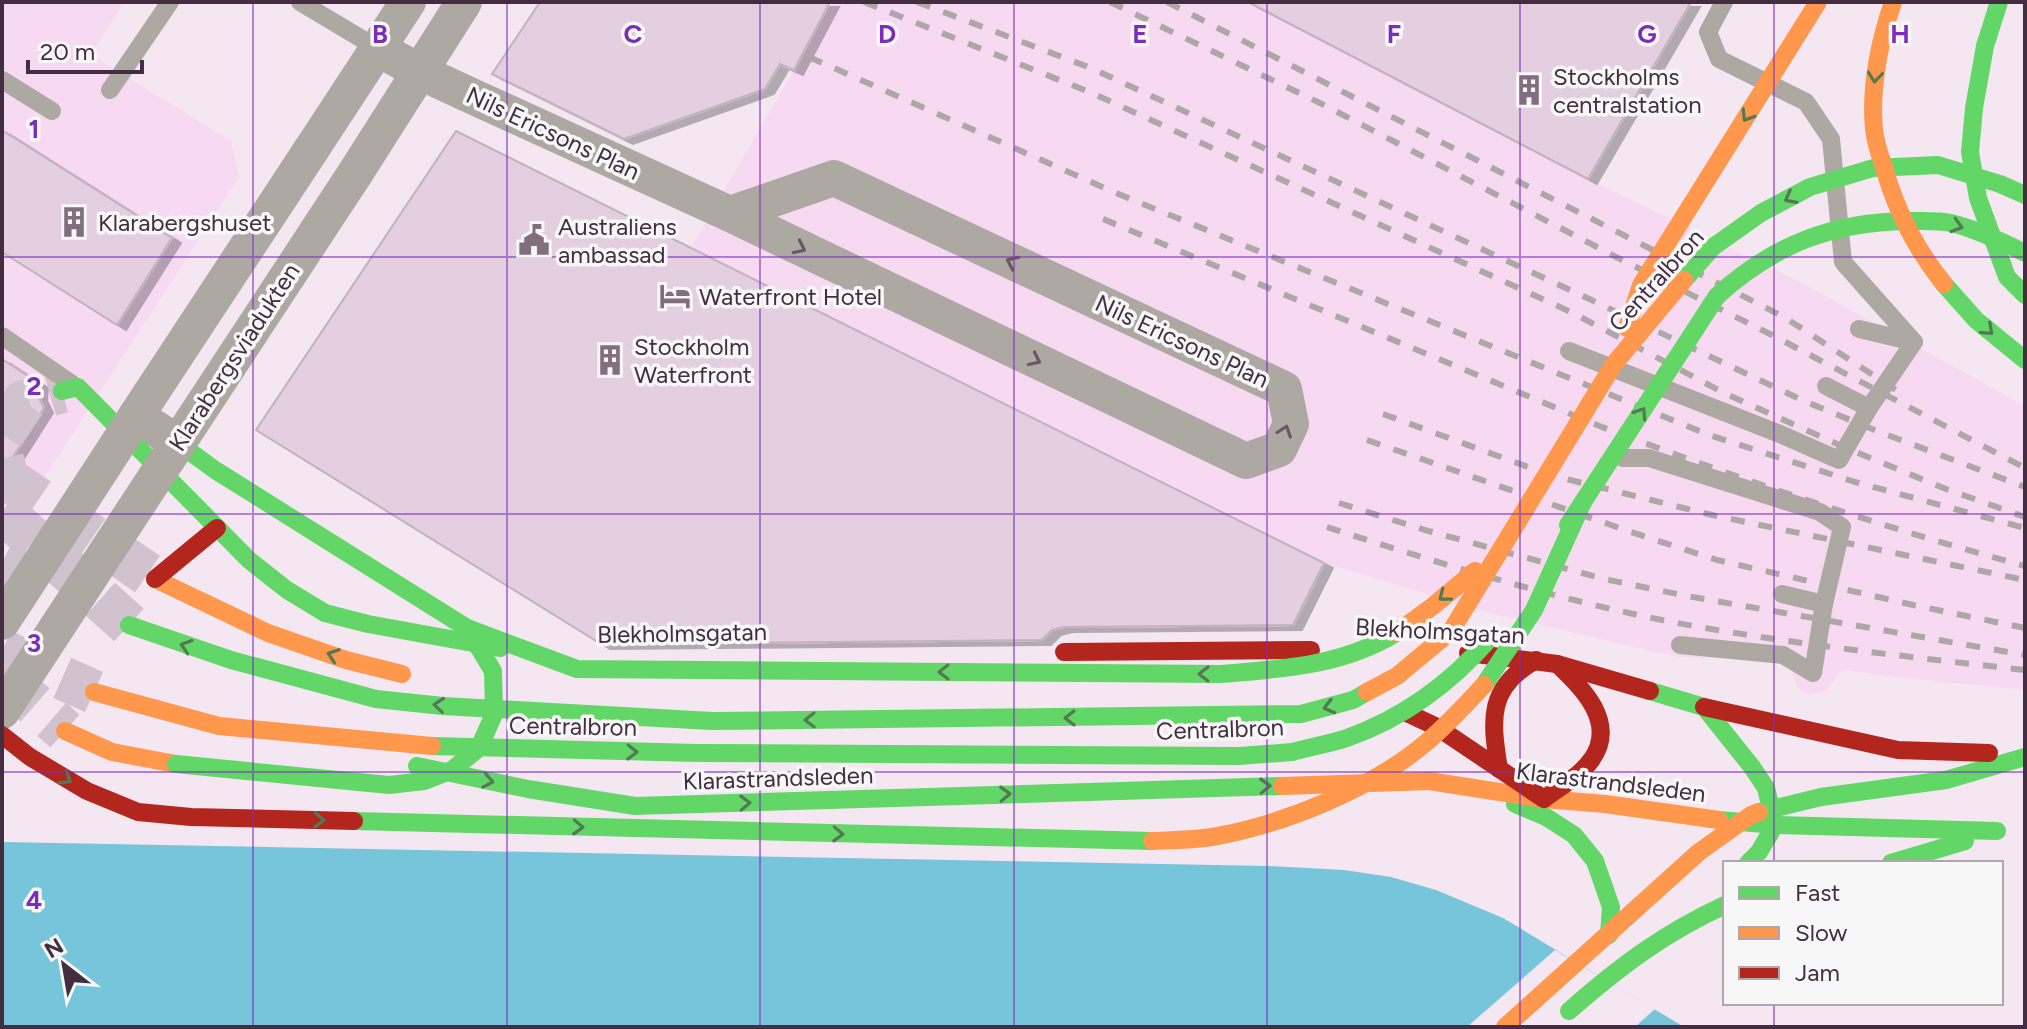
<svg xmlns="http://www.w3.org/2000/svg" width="2027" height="1029" viewBox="0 0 2027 1029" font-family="Figtree,sans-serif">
  <defs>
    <filter id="shadow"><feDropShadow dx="9" dy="5" stdDeviation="0" flood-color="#0004"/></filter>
  </defs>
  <rect width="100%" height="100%" fill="#f4e7f2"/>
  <g fill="#f7daf1">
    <polygon points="2,2 124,2 91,55 231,141 239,177 2,543"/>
    <polygon points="830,2 1248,2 1588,179 1800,282 2025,406 2025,690 1894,677 1847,670 1838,673 1827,691 1809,695 1797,687 1791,669 1782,660 1677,657 1498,615 1324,563 682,263 794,70"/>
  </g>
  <polygon fill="#77c5da" points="2,842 1268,866 1344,870 1391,877 1436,890 1503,918 1684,1027 2,1027"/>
  <polygon fill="#f4e7f2" points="1555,950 1655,1009 1635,1027 1467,1027"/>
  <g fill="#e3cfdf" stroke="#c2b1bf" stroke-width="2" filter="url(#shadow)">
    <polygon points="540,2 830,2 794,70 780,64 765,89 624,139 492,74"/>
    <polygon points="1248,2 1691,2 1588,179"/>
    <polygon points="2,130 172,238 117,325 2,252"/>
    <polygon points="456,131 1324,563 1293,625 1064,627 1052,630 1042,640 601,644 256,430"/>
    <polygon points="2,359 39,383 38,396 44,408 2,474"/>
  </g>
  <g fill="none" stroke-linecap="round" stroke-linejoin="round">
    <g stroke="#d1c2cf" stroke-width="44" stroke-dasharray="44 22" stroke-linecap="butt">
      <polyline points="2,434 24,402 62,391"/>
      <polyline points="2,459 7,478"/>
    </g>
    <g stroke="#d1c2cf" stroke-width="44" stroke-dasharray="44 22" stroke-linecap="butt">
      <polyline points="2,475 155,579"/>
      <polyline points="2,511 129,625"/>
      <polyline points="2,563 70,596"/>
      <polyline points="2,651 94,692"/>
      <polyline points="2,676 65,731"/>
    </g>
    <g stroke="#ada9a2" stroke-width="18">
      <polyline points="1724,2 1708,32 1719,59 1806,102 1831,139 1843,262 1914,342"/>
      <polyline points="2,80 52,111"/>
      <polyline points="110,90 170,2"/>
      <polyline points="2,336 72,384"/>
      <polyline points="1569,351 1780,434 1839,460 1869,408 1914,342 1859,329"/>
      <polyline points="1826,386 1869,408"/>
      <polyline points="1623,458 1649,458 1820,512 1842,527 1824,604 1813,673 1783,655 1680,645"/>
      <polyline points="1782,594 1824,604"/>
    </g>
    <g stroke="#ada9a2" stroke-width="36">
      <polyline points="377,48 420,72 463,92"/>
      <polyline points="311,150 136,416 178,443 356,172"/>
    </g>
    <g stroke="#63d668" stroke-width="18">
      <polyline points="1999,2 1985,46 1974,108 1970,152 1978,198 2007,277 2025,295"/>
      <polyline points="62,391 78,387 249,560 287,590 325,613 368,624 500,648"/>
      <polyline points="178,443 215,470 467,628"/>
      <polyline points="129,625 231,660 376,699 443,706 712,721"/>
      <polyline points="1650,691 1704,707 1752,767 1766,788 1775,825 1759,852 1748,863"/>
      <polyline points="432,746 697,753 1239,756 1292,752"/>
      <polyline points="417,766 528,789 635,806 1282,786"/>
      <polyline points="1515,804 1546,817 1574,835 1595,861 1611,907 1609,935"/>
      <polyline points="1759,812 1821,797 1946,780 2025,757"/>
      <polyline points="1719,820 1775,825 1997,831"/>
      <polyline points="1891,863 1965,841"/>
      <path d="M1569,1011c50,-44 95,-78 156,-106"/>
    </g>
    <g stroke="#ff974d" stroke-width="18">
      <polyline points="155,579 268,633 346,660 402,674"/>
      <polyline points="94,692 219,726 432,746"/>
      <polyline points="65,731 112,752 176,764"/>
      <polyline points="1282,786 1429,781 1544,799 1605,804 1719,820"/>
      <polyline points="1505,1027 1699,852 1751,815 1759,812"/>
    </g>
    <g stroke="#b3261e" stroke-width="18">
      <polyline points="155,579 217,528"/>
      <polyline points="1064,652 1311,650"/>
      <polyline points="1468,653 1557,664 1650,691"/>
      <polyline points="1704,707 1898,750 1989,753"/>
      <path d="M1407,713l30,14 107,72c16,-12 36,-23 48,-40 25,-36 -9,-71 -35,-95"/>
      <path d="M1499,769c-8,-49 -12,-82 37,-109"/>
    </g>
    <g stroke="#ada7a6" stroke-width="6" stroke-dasharray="14 14" stroke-linecap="butt">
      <polyline points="864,2 1092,93 1573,313 1726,394 1846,448 1946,489 2025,517"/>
      <polyline points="917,2 1091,68 1583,296 1804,401 1877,431 2025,487"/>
      <polyline points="1110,2 1322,104 1620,259 1770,334 2025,468"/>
      <polyline points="1167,2 1784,317 1896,390"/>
      <polyline points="809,57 1116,193 1709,435 1855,482 2025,528"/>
      <path d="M1103,219l499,208c139,53 280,100 423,139"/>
      <polyline points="1383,414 1550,475 1712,515 2025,580"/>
      <polyline points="1367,440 1631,532 1717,560 1913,605 2025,628"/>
      <polyline points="1339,503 1425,530 1604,579 1687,596 2025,655"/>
      <path d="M1327,527c114,37 231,73 350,96 115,21 232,34 348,47"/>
    </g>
    <polyline stroke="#ada9a2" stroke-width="18" points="300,2 377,48"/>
    <g stroke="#ada9a2" stroke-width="36">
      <polyline points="463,92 730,214 1246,461 1279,449 1291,424 1284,389 834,178 730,214"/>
      <polyline points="311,150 408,2"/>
      <polyline points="356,172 464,2"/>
      <polyline points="2,622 136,416"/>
      <polyline points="2,711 178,443"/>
    </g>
    <g stroke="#63d668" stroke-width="18">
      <polyline points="1684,280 1713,247 1761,213 1810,187 1873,168 1938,165 2000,184 2025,195"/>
      <polyline points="1944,284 1976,320 2025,360"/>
      <path d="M1568,525l149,-229c56,-51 115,-74 190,-75 15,0 30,-1 44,2 25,6 50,18 74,30"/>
      <path d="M467,628l110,41 643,5c62,-5 122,-8 176,-41"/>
      <polyline points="1484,685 1534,610 1583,502"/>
      <polyline points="712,721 1301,714 1353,700 1367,692"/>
      <path d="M1292,752c18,-5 37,-8 55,-14 56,-20 104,-55 143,-100"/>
      <polyline points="176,764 389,785 424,781 452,770 479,748 494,714 493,671 467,628"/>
      <polyline points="354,821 1152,841"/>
    </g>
    <g stroke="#ff974d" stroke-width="18">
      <path d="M1893,2c-14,41 -23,83 -19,127 1,12 5,24 9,35 12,44 32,84 61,120"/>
      <polyline points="1627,328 1641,285 1818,2"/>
      <polyline points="1396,633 1433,606 1475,571"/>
      <polyline points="1367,692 1397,676 1451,631 1614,364 1684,280"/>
      <path d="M1152,841c20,-1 41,-1 60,-4 73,-13 160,-48 216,-96 20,-17 38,-37 56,-56"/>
    </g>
    <polyline stroke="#b3261e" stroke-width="18" points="2,735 30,757 87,791 138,812 191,817 354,821"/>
  </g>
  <defs><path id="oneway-chevron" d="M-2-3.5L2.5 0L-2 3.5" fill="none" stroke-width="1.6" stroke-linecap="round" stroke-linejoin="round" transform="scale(2)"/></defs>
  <g stroke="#527953">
    <use href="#oneway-chevron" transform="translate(1875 77) rotate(96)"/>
    <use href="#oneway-chevron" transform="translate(1747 116) rotate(122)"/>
    <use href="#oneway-chevron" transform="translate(1790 198) rotate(152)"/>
    <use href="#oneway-chevron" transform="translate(1957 226) rotate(17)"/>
    <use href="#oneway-chevron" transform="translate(1988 330) rotate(42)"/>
    <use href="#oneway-chevron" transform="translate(1641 413) rotate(-57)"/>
    <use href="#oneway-chevron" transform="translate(1444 596) rotate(142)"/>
    <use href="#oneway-chevron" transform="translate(186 646) rotate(-162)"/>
    <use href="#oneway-chevron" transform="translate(333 655) rotate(-161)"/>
    <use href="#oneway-chevron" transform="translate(944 672) rotate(-180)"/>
    <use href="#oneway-chevron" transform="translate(1204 674) rotate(-180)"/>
    <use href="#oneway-chevron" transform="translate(439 705) rotate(-175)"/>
    <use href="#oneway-chevron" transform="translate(1329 707) rotate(165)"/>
    <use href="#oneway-chevron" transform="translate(1070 718) rotate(179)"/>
    <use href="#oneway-chevron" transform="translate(810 720) rotate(179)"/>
    <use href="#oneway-chevron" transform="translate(632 752) rotate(1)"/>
    <use href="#oneway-chevron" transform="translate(66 779) rotate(31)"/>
    <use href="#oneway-chevron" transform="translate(488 781) rotate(11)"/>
    <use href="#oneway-chevron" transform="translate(1265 786) rotate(-2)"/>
    <use href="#oneway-chevron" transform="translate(1005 794) rotate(-2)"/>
    <use href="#oneway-chevron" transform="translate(745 803) rotate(-2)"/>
    <use href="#oneway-chevron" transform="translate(319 820) rotate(2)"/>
    <use href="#oneway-chevron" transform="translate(578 827) rotate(2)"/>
    <use href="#oneway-chevron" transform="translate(838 834) rotate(2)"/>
  </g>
  <g stroke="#695863">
    <use href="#oneway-chevron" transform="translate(800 248) rotate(26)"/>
    <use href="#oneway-chevron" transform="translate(1012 262) rotate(-155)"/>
    <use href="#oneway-chevron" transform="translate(1035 360) rotate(26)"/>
    <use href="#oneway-chevron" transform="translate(1285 431) rotate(-71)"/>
  </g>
  <path fill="none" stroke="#7b2cbf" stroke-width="2" stroke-opacity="0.55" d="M253,2v1025M507,2v1025M760,2v1025M1014,2v1025M1267,2v1025M1520,2v1025M1774,2v861M2,257h2023M2,514h2023M2,772h2023M1774,1003v24"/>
  <defs>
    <symbol id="building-bare" viewBox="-9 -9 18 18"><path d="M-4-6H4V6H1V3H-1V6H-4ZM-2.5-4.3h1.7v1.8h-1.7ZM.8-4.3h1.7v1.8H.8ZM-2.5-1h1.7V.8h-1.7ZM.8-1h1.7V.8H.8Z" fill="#826e7f" stroke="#f7f7f7" stroke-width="2.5" paint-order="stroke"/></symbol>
    <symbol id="civic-bare" viewBox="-9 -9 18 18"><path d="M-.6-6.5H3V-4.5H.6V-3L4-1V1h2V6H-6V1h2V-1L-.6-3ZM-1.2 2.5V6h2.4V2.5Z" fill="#826e7f" stroke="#f7f7f7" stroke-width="2.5" paint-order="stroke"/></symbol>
    <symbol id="hotel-bare" viewBox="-9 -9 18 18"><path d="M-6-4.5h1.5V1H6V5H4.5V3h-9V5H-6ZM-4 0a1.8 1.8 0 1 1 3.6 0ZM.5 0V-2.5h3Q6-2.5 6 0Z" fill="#826e7f" stroke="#f7f7f7" stroke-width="2.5" paint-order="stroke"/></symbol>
  </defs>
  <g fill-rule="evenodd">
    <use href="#building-bare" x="1507" y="68" width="44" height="44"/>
    <use href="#building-bare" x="52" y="200" width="44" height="44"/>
    <use href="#civic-bare" x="512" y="218" width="44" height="44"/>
    <use href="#hotel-bare" x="653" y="274" width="44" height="44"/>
    <use href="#building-bare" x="588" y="338" width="44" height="44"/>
  </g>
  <g text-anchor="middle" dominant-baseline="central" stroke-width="7" stroke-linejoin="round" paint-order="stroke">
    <g font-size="24" fill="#452d41" stroke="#f7f7f7" text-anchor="start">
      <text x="1553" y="76">Stockholms<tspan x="1553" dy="28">centralstation</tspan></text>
      <text x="98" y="222">Klarabergshuset</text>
      <text x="558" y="226">Australiens<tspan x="558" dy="28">ambassad</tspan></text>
      <text x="699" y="296">Waterfront Hotel</text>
      <text x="634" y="346">Stockholm<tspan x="634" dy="28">Waterfront</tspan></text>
    </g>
    <g font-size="24" fill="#452d41" stroke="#f7f7f7">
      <text transform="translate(553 133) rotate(25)">Nils Ericsons Plan</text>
      <text transform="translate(1656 280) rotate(-48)">Centralbron</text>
      <text transform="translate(1182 341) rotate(25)">Nils Ericsons Plan</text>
      <text transform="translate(234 357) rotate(-57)">Klarabergsviadukten</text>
      <text transform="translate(1440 631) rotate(3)">Blekholmsgatan</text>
      <text transform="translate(682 633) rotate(-1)">Blekholmsgatan</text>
      <text transform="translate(573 726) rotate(1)">Centralbron</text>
      <text transform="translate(1220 729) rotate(-2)">Centralbron</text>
      <text transform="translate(778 778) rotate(-2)">Klarastrandsleden</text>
      <text transform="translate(1611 782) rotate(7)">Klarastrandsleden</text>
    </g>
  </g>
  <g font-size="26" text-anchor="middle" font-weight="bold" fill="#7b2cbf" stroke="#f7f7f7" stroke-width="7" stroke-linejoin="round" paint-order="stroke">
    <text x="380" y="43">B</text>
    <text x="633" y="43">C</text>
    <text x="887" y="43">D</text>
    <text x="1140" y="43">E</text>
    <text x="1394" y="43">F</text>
    <text x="1647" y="43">G</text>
    <text x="1900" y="43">H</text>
    <text x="34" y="138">1</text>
    <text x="34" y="395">2</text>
    <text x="34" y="652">3</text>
    <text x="34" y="909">4</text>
  </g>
  <rect width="2027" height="1029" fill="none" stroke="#452d41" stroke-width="8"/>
  <rect x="1723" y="861" width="280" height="144" fill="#f7f7f7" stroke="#b0a6ae" stroke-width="2"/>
  <rect x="1739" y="887" width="40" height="12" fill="#63d668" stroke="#b0a6ae" stroke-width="2"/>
  <text x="1795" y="901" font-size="24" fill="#452d41">Fast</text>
  <rect x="1739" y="927" width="40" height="12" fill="#ff974d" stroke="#b0a6ae" stroke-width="2"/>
  <text x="1795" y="941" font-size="24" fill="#452d41">Slow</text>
  <rect x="1739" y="967" width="40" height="12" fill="#b3261e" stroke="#b0a6ae" stroke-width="2"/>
  <text x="1795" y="981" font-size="24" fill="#452d41">Jam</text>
  <g transform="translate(64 965) rotate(329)" stroke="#f7f7f7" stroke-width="6" paint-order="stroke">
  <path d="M0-6L14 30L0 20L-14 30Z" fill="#452d41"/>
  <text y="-12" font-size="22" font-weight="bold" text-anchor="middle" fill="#452d41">N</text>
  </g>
  <path d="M28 60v12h114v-12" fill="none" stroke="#452d41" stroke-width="4"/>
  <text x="40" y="60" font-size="24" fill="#452d41" stroke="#f7f7f7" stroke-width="6" paint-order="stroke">20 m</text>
</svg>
